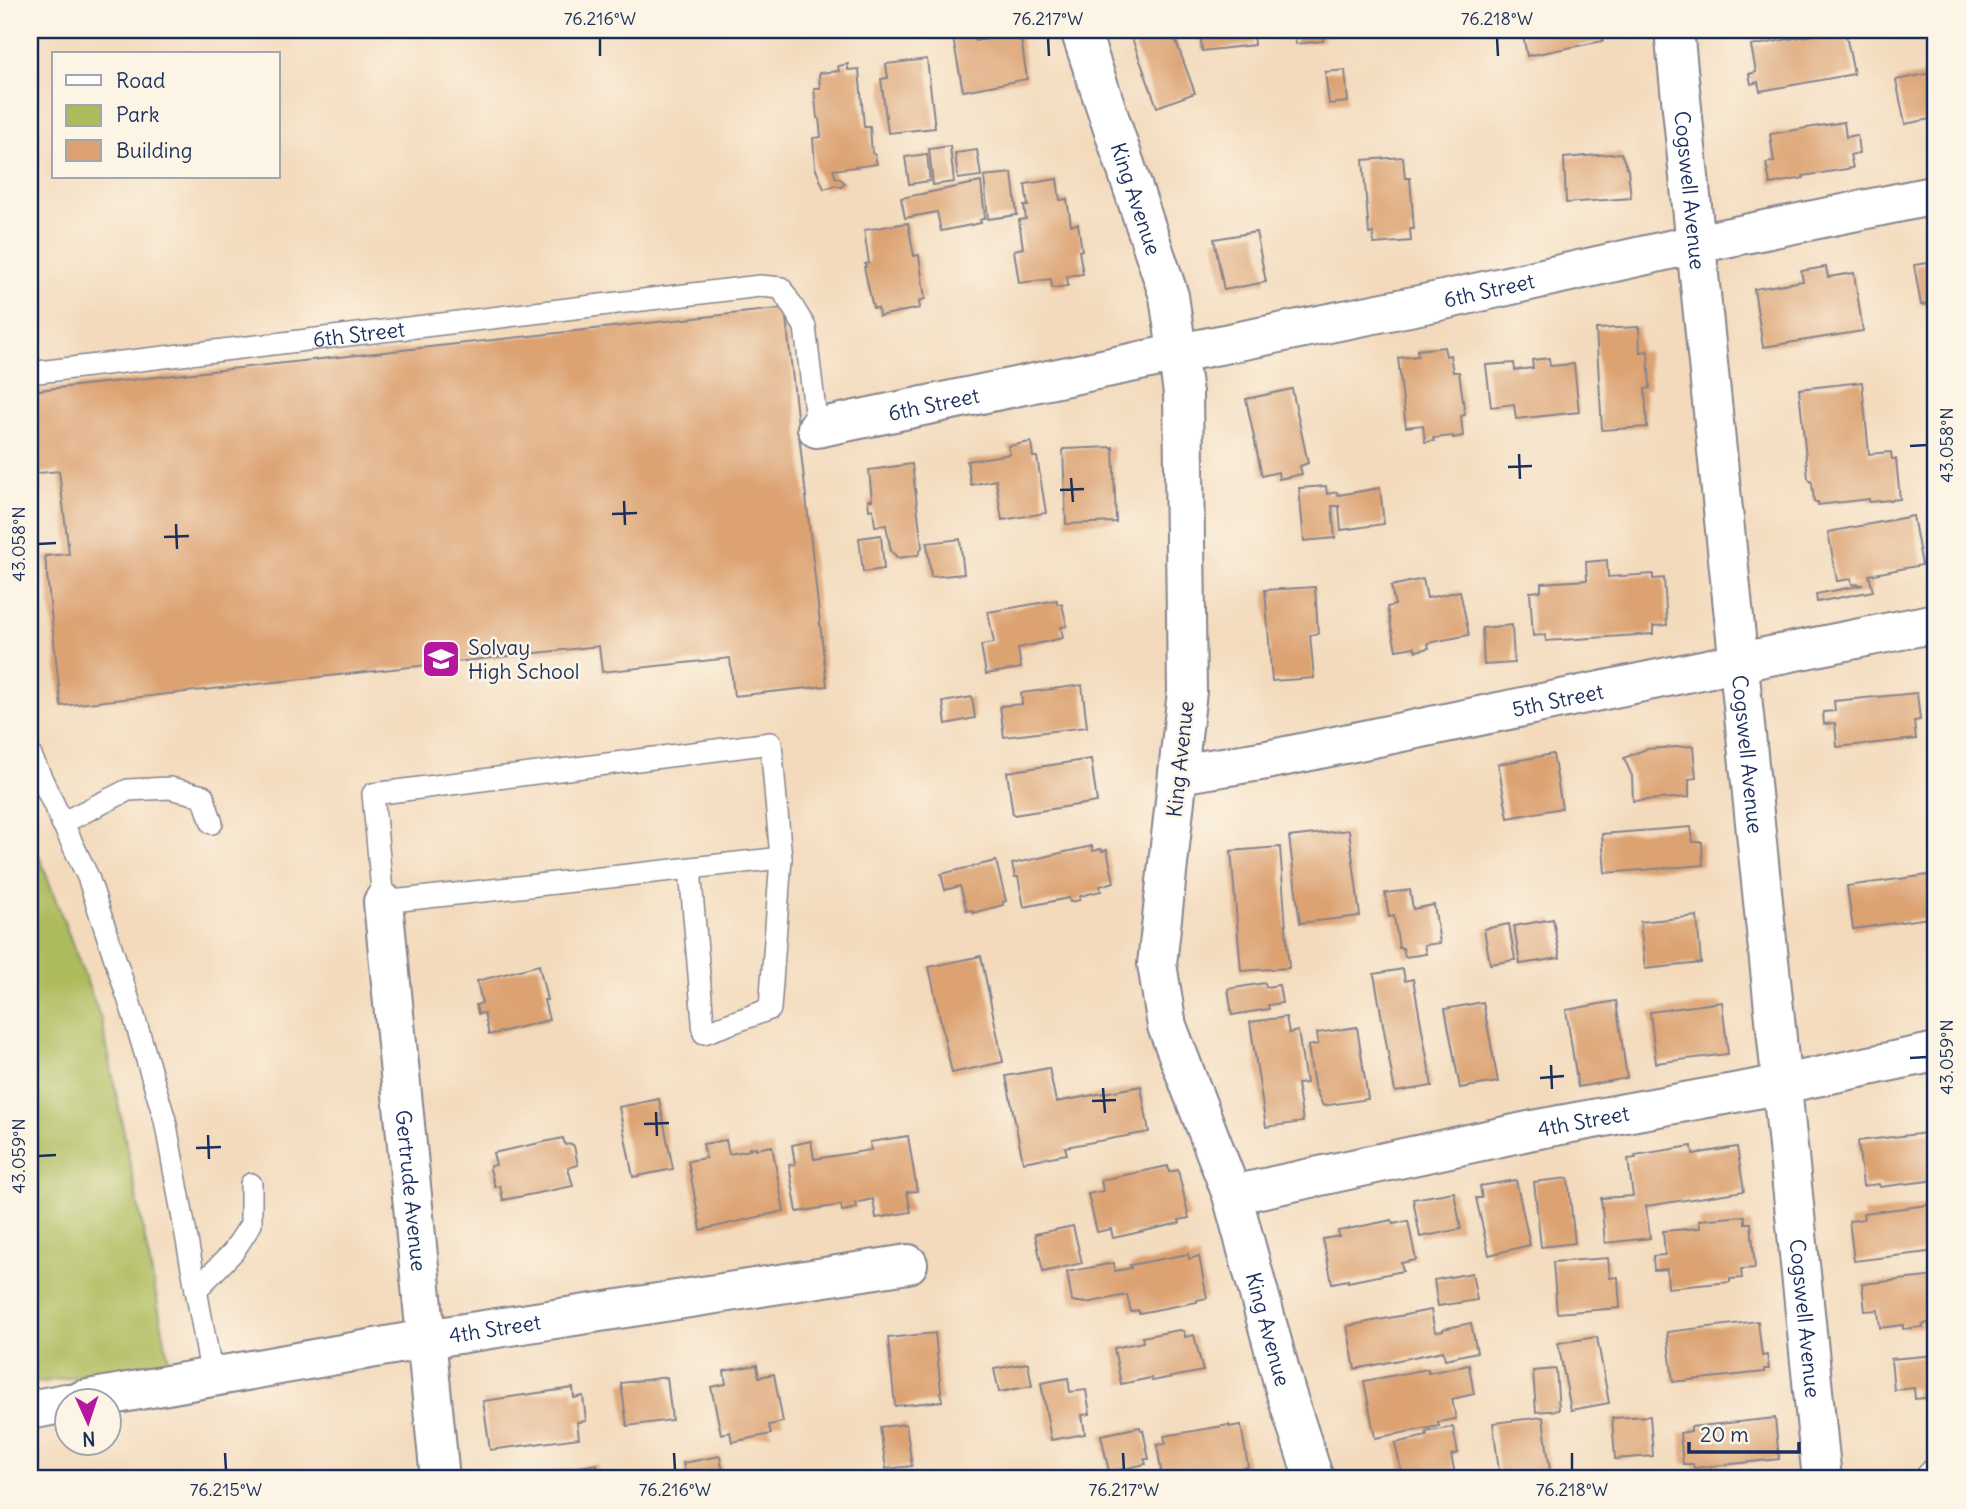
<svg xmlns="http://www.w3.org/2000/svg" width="1966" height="1509" viewBox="0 0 1966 1509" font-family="Delius,sans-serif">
  <rect width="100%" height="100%" fill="#fcf5e5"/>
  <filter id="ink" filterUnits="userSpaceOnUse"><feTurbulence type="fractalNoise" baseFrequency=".0143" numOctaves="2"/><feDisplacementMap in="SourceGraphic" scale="14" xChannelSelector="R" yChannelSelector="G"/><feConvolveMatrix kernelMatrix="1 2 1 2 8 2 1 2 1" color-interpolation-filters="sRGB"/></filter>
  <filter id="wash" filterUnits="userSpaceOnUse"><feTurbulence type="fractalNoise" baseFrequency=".00686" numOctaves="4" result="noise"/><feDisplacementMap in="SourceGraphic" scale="28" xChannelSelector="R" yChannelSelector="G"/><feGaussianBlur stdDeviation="1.57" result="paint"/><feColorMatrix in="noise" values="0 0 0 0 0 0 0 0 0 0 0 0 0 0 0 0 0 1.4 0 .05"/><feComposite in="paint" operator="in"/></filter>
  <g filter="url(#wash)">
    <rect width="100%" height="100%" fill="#f3dabc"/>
    <polygon fill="#aebb5d" stroke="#64755e" stroke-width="2" points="30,832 102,1022 169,1361 30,1384"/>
    <g id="blocks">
      <g fill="#dca272">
        <polygon points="1129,30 1172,30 1195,93 1157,107"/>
        <polygon points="1200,30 1253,30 1254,45 1202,51"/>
        <polygon points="1294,30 1322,30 1323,41 1296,44"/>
        <polygon points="1522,30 1602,30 1603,41 1527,56"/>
        <polygon points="1839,30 1845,30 1854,74 1760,91 1758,82 1751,84 1749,74 1756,72 1751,46"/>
        <polygon points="1020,33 1027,79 963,91 953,38 974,35 975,41"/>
        <polygon points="927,59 935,128 888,133 881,79 888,78 886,64"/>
        <polygon points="848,64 848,70 859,69 864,127 870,127 872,153 875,155 877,164 833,170 836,178 839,178 845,183 841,187 836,185 824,189 815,167 813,138 821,137 819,118 817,118 814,88 820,88 819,73 839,71 838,66"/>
        <polygon points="1345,70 1348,102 1329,104 1325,72"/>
        <polygon points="1936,72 1936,118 1905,124 1896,80"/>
        <polygon points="1844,122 1846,137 1857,135 1859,153 1850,155 1853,168 1803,176 1804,178 1770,184 1766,163 1774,162 1770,134"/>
        <polygon points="950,146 954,182 933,185 929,149"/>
        <polygon points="977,150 981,176 958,179 955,153"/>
        <polygon points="1621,153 1628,170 1631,198 1566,203 1564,158"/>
        <polygon points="927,154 930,181 909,184 905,157"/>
        <polygon points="1403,157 1405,178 1410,178 1414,229 1410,229 1411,241 1374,244 1373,233 1369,234 1363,160"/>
        <polygon points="1012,173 1017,215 988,219 984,176"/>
        <polygon points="1057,179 1060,200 1067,199 1071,225 1078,224 1082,250 1079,251 1083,274 1067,276 1068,286 1052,288 1051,279 1019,283 1014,250 1023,248 1019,220 1026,219 1024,206 1028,206 1025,184"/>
        <polygon points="981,182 985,218 980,220 981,223 941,231 937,212 905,218 901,198"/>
        <polygon points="908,223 914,256 919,255 925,299 919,301 920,308 879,316 878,308 873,308 864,267 866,267 865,264 869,263 864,230"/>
        <polygon points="1256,232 1266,282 1224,290 1214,239"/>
        <polygon points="1936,262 1936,303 1921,305 1914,265"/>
        <polygon points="1826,267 1828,277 1854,273 1863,331 1763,347 1754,289 1803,281 1801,271"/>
        <polygon points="785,308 827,686 734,696 730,658 602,672 599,646 61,706 45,556 69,554 59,471 30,474 30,391"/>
        <polygon points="1639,327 1640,352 1648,351 1650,388 1645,389 1647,427 1602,430 1596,329"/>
        <polygon points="1444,347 1446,356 1450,355 1453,372 1459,372 1465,415 1461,416 1463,436 1453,438 1453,436 1433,438 1434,441 1425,442 1423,425 1406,427 1398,358 1418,356 1417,350"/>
        <polygon points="1549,358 1550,366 1574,364 1579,412 1516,419 1514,404 1491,407 1486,365 1514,363 1515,370 1533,368 1532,360"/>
        <polygon points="1862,382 1869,454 1891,452 1892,459 1896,459 1900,499 1869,502 1869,499 1818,505 1818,502 1814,502 1812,483 1808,478 1799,389"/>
        <polygon points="1292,389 1308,463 1300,466 1302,474 1279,479 1278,472 1262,476 1246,399"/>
        <polygon points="1031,442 1033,457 1037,457 1046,513 1002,520 996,480 971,485 967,461 1010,454 1008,446"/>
        <polygon points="1113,447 1116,522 1066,524 1063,449"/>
        <polygon points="912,464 922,547 918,555 898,558 891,551 886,525 875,526 873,509 869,510 868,500 872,500 869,470"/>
        <polygon points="1326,486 1327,494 1337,492 1338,495 1380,488 1384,524 1341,530 1339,506 1332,506 1335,538 1304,541 1299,488"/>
        <polygon points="1913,516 1922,565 1869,575 1873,591 1817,602 1816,594 1863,585 1852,584 1851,579 1837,581 1828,532"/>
        <polygon points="881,535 884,569 863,572 859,538"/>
        <polygon points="960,539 964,574 931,577 927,543"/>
        <polygon points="1607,560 1608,577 1653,574 1653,579 1664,578 1667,625 1653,626 1653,634 1546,641 1545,635 1533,636 1530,592 1541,591 1541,583 1587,580 1586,562"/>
        <polygon points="1423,579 1427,598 1460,591 1469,635 1428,643 1429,648 1416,651 1414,647 1396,650 1387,607 1395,605 1391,586"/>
        <polygon points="1315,587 1318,634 1310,635 1314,678 1272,681 1265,590"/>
        <polygon points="1057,600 1057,604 1062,604 1067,626 1061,627 1063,638 1018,648 1021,668 986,674 981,645 994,643 988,612"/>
        <polygon points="1512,625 1514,663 1484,665 1482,628"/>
        <polygon points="1082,685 1087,727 1004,737 1000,706 1022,704 1021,693"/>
        <polygon points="1917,693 1920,720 1914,721 1916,739 1837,747 1835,723 1824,724 1823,712 1835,711 1834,701"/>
        <polygon points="972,697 975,718 946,724 943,702"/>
        <polygon points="1693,746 1696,778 1689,779 1689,797 1633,801 1632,776 1624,758 1646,749"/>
        <polygon points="1553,754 1562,808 1508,818 1498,764"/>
        <polygon points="1091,759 1097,802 1013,815 1007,772"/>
        <polygon points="1691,827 1693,842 1702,842 1703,865 1605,873 1602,834"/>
        <polygon points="1349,830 1360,916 1300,923 1289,837"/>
        <polygon points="1092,846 1093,851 1101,849 1102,851 1107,850 1114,882 1100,886 1101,891 1080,896 1080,900 1070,902 1069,898 1024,907 1018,877 1015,877 1012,864"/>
        <polygon points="1280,847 1289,968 1241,971 1231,851"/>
        <polygon points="996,861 1006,901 1003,902 1003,905 973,913 972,910 967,911 960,886 945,890 941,874"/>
        <polygon points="1936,874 1936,917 1853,929 1847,886"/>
        <polygon points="1410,890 1413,909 1434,905 1440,943 1424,945 1426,954 1405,957 1403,948 1399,948 1394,916 1389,917 1385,893"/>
        <polygon points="1697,916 1701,963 1645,969 1640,922"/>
        <polygon points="1553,919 1560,958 1520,964 1514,926"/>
        <polygon points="1509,924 1515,960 1490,964 1484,929"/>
        <polygon points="981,956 1003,1062 952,1073 929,967"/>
        <polygon points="539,965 547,1000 544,1000 549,1020 489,1035 484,1013 478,1014 476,1005 482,1003 477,981"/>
        <polygon points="1403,969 1405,981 1413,979 1432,1086 1395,1092 1374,974"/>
        <polygon points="1265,983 1266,987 1279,985 1282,1003 1268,1005 1269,1009 1232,1015 1228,989"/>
        <polygon points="1616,1001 1627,1078 1578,1087 1566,1010"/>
        <polygon points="1483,1002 1498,1082 1460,1088 1445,1009"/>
        <polygon points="1722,1002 1728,1054 1656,1063 1650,1012"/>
        <polygon points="1286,1017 1289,1033 1298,1031 1306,1083 1297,1084 1303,1122 1266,1127 1250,1022"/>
        <polygon points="1357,1027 1368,1099 1323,1106 1314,1086 1308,1046 1318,1044 1317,1033"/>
        <polygon points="1049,1068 1056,1102 1141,1086 1149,1132 1065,1147 1067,1154 1023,1162 1006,1076"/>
        <polygon points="659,1099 673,1169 633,1177 619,1107"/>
        <polygon points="1936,1132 1936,1180 1880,1187 1879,1184 1863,1186 1858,1141"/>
        <polygon points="908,1136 917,1191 907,1192 911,1212 876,1218 873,1199 855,1203 857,1208 842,1211 841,1205 797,1212 789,1165 795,1164 792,1145 811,1141 814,1159 871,1150 870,1142"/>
        <polygon points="563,1138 565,1145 572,1144 574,1146 578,1165 568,1168 573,1186 503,1200 500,1186 495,1187 490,1169 490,1166 496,1165 493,1153"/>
        <polygon points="726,1140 729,1154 750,1150 749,1148 756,1147 756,1149 772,1146 784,1211 701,1230 688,1161 706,1158 703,1144"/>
        <polygon points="1692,1146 1693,1154 1737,1147 1744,1191 1646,1206 1650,1238 1605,1243 1601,1198 1633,1196 1628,1159 1636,1158 1635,1155"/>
        <polygon points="1168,1166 1169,1172 1178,1170 1189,1218 1179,1220 1180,1223 1113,1238 1111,1229 1097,1232 1088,1194 1103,1191 1101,1180"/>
        <polygon points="1568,1178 1575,1243 1541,1247 1534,1182"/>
        <polygon points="1516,1180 1530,1245 1489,1255 1476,1198 1482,1198 1480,1186"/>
        <polygon points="1454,1192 1461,1229 1420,1237 1413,1199"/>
        <polygon points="1936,1202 1936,1251 1854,1261 1849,1221 1864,1219 1863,1213 1928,1205 1928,1203"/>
        <polygon points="1745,1216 1745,1223 1751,1223 1755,1268 1741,1269 1742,1278 1730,1279 1730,1282 1668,1288 1667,1269 1654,1270 1653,1256 1665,1255 1663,1231 1700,1228 1699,1220"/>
        <polygon points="1392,1220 1393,1224 1408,1221 1416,1260 1401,1263 1403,1271 1348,1282 1348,1280 1332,1283 1323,1239 1339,1236 1338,1231"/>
        <polygon points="1073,1226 1082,1263 1043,1272 1035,1234"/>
        <polygon points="1188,1254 1189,1259 1199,1256 1207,1298 1197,1300 1197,1302 1139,1313 1138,1310 1131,1312 1127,1295 1086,1303 1072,1301 1067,1272 1114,1263 1115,1271 1131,1268 1130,1265"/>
        <polygon points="1608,1258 1610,1278 1618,1277 1620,1308 1557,1313 1553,1262"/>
        <polygon points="1472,1273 1477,1300 1438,1306 1434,1280"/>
        <polygon points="1936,1276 1936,1322 1922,1324 1923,1327 1903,1329 1903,1325 1880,1328 1878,1310 1865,1311 1862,1284"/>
        <polygon points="1431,1310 1435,1332 1443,1331 1443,1329 1471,1323 1477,1352 1445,1359 1443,1351 1355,1369 1347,1326"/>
        <polygon points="1758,1321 1762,1356 1767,1355 1769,1369 1764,1369 1764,1372 1673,1382 1667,1332"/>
        <polygon points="1179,1330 1184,1331 1185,1337 1194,1335 1203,1371 1152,1381 1151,1378 1121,1384 1114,1348 1143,1342 1142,1337"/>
        <polygon points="935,1333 942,1401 895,1406 888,1338"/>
        <polygon points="1597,1337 1609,1403 1571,1410 1558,1343"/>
        <polygon points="1936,1355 1936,1397 1915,1399 1914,1388 1894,1390 1891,1359"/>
        <polygon points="1028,1363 1032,1386 999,1392 994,1369"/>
        <polygon points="757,1365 759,1377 774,1374 783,1422 769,1425 771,1434 732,1442 730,1432 721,1434 711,1387 726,1384 724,1371"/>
        <polygon points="1469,1365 1474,1394 1452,1399 1456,1419 1438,1422 1439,1426 1375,1438 1364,1381 1428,1369 1428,1373"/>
        <polygon points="1556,1369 1559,1410 1536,1412 1533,1371"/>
        <polygon points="667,1377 672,1420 627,1426 621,1383"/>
        <polygon points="1068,1378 1070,1392 1086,1390 1090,1414 1082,1415 1085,1434 1051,1440 1041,1383"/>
        <polygon points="573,1388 574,1398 583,1396 586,1421 577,1422 579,1438 490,1450 483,1401"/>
        <polygon points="1650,1416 1653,1456 1615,1459 1612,1418"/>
        <polygon points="1543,1417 1551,1479 1500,1479 1493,1423"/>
        <polygon points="1775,1418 1779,1459 1694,1468 1693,1464 1683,1464 1680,1433 1691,1431 1691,1427"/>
        <polygon points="906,1424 912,1466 886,1469 880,1427"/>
        <polygon points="1229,1425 1229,1427 1241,1425 1248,1467 1237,1469 1237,1472 1191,1479 1181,1479 1180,1476 1162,1477 1157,1445 1166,1444 1164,1436"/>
        <polygon points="1140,1427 1141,1430 1143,1430 1149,1459 1144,1459 1146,1464 1109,1472 1101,1435"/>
        <polygon points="1453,1427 1458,1453 1451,1455 1456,1479 1403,1479 1395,1443 1427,1436 1426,1432"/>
        <polygon points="720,1456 724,1479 686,1479 683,1463"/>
        <polygon points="597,1464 600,1479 523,1479 522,1477"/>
      </g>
    </g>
  </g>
  <g filter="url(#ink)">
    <use href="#blocks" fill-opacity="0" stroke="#87848d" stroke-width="2"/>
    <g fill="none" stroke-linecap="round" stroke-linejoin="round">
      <defs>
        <g id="lane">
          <path id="s1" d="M30,373l730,-87 21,2 24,39 12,101"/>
          <polygon points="771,743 781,858 383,902 373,794"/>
          <polyline points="30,754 88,877 133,1013 165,1120 212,1377"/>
          <polyline points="62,823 128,790 170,788 203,796 212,823"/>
          <polyline points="690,869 704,1033 770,1009 781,858"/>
          <polyline points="196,1290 233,1252 251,1224 251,1184"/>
        </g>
        <g id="street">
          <path id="s2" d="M1080,30l89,266 14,97 4,298 -30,273 10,62 65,169 54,198 28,86"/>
          <path id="s3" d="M817,428l362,-75 260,-52 257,-57 240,-49"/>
          <path id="s4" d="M1178,774l89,-14 473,-98 196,-39"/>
          <path id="s5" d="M383,902l57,577"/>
          <path id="s6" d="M1232,1195l301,-65 250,-46 153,-32"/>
          <path id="s7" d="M83,1400l343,-61 482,-75"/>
          <polyline points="30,1410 66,1403"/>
          <polyline points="1935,1479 1936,1479"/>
        </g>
        <g id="secondary">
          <path id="s8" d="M1674,30l148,1449"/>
        </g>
      </defs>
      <use href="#lane" stroke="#87848d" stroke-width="24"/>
      <use href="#street" stroke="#87848d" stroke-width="42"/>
      <use href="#secondary" stroke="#87848d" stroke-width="42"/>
      <use href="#lane" stroke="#fff" stroke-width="21"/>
      <use href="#street" stroke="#fff" stroke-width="38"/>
      <use href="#secondary" stroke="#fff" stroke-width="38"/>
    </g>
  </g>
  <path fill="none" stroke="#1b2f5e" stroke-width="2.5" d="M600,38v18M1048,38l1,18M1497,38l1,18M1910,446l17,-1M1519,454l1,25M1508,467l24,-1M1071,478l2,24M1060,490l24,-1M624,501l1,24M612,514l25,-1M176,524l1,25M164,537l25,-1M38,544l18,-1M1910,1058l17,-1M1551,1065l1,24M1540,1078l24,-2M1103,1088l2,25M1092,1101l24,-1M656,1112l1,24M644,1124l25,-1M208,1135l1,24M196,1148l25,-1M38,1156l18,-1M225,1453l1,17M674,1453l1,17M1123,1453l1,17M1572,1453v17"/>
  <defs>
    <symbol id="school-square" viewBox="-11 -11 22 22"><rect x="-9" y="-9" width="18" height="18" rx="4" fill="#b5179e" stroke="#fcf5e5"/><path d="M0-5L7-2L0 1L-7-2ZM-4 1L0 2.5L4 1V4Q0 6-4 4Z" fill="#fff"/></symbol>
  </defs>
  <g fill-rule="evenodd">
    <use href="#school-square" x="419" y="637" width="44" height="44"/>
  </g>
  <g text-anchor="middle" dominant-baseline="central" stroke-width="5" stroke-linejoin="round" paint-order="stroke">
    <g font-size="21" fill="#1b2f5e" stroke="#fcf5e5">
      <text stroke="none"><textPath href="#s8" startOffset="161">Cogswell Avenue</textPath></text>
      <text stroke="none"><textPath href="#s2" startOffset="178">King Avenue</textPath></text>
      <text stroke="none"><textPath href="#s3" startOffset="686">6th Street</textPath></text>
      <text stroke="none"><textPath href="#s1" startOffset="331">6th Street</textPath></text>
      <text stroke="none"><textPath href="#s3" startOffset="119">6th Street</textPath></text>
      <text stroke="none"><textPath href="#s4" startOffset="387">5th Street</textPath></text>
      <text stroke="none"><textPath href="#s8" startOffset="728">Cogswell Avenue</textPath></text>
      <text transform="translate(1180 759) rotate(-84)">King Avenue</text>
      <text stroke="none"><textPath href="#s6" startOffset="359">4th Street</textPath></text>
      <text stroke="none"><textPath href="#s5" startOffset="290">Gertrude Avenue</textPath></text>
      <text stroke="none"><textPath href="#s8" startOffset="1295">Cogswell Avenue</textPath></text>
      <text stroke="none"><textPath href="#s7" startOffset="418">4th Street</textPath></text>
      <text stroke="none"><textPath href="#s2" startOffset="1334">King Avenue</textPath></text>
    </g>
    <g font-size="21" fill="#1b2f5e" stroke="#fcf5e5" text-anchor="start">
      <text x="468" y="647">Solvay<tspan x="468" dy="24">High School</tspan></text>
    </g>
  </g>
  <rect width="1966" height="1509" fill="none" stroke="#fcf5e5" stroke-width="77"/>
  <rect x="52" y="52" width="228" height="126" fill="#fcf5e5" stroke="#a2a6af" stroke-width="2"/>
  <rect x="66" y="75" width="35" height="10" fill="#ffffff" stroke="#a2a6af" stroke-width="2"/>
  <text x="116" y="88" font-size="21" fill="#1b2f5e">Road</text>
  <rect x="66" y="105" width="35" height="21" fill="#aebb5d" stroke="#a2a6af" stroke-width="2"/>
  <text x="116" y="122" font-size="21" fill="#1b2f5e">Park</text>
  <rect x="66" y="140" width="35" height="21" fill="#dca272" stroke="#a2a6af" stroke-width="2"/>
  <text x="116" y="158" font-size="21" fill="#1b2f5e">Building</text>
  <g transform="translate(88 1422) rotate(177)"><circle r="33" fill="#fcf5e5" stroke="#a2a6af" stroke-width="2"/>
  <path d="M0-5L12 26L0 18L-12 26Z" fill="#b5179e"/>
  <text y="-10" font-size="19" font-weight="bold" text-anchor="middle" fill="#1b2f5e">N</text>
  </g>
  <path d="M1689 1442v10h110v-10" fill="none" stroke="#1b2f5e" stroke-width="3.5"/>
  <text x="1700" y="1442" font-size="21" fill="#1b2f5e" stroke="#fcf5e5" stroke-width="5" paint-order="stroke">20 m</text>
  <rect x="38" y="38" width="1889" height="1432" fill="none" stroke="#1b2f5e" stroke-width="2.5"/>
  <g font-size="18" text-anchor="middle" fill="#1b2f5e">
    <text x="600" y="25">76.216°W</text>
    <text x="1048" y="25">76.217°W</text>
    <text x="1497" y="25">76.218°W</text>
    <text transform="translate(1947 445) rotate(-90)" y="6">43.058°N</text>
    <text transform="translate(19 544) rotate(-90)" y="6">43.058°N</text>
    <text transform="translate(1947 1057) rotate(-90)" y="6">43.059°N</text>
    <text transform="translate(19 1156) rotate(-90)" y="6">43.059°N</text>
    <text x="226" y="1496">76.215°W</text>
    <text x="675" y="1496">76.216°W</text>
    <text x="1124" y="1496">76.217°W</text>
    <text x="1572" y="1496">76.218°W</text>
  </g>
</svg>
